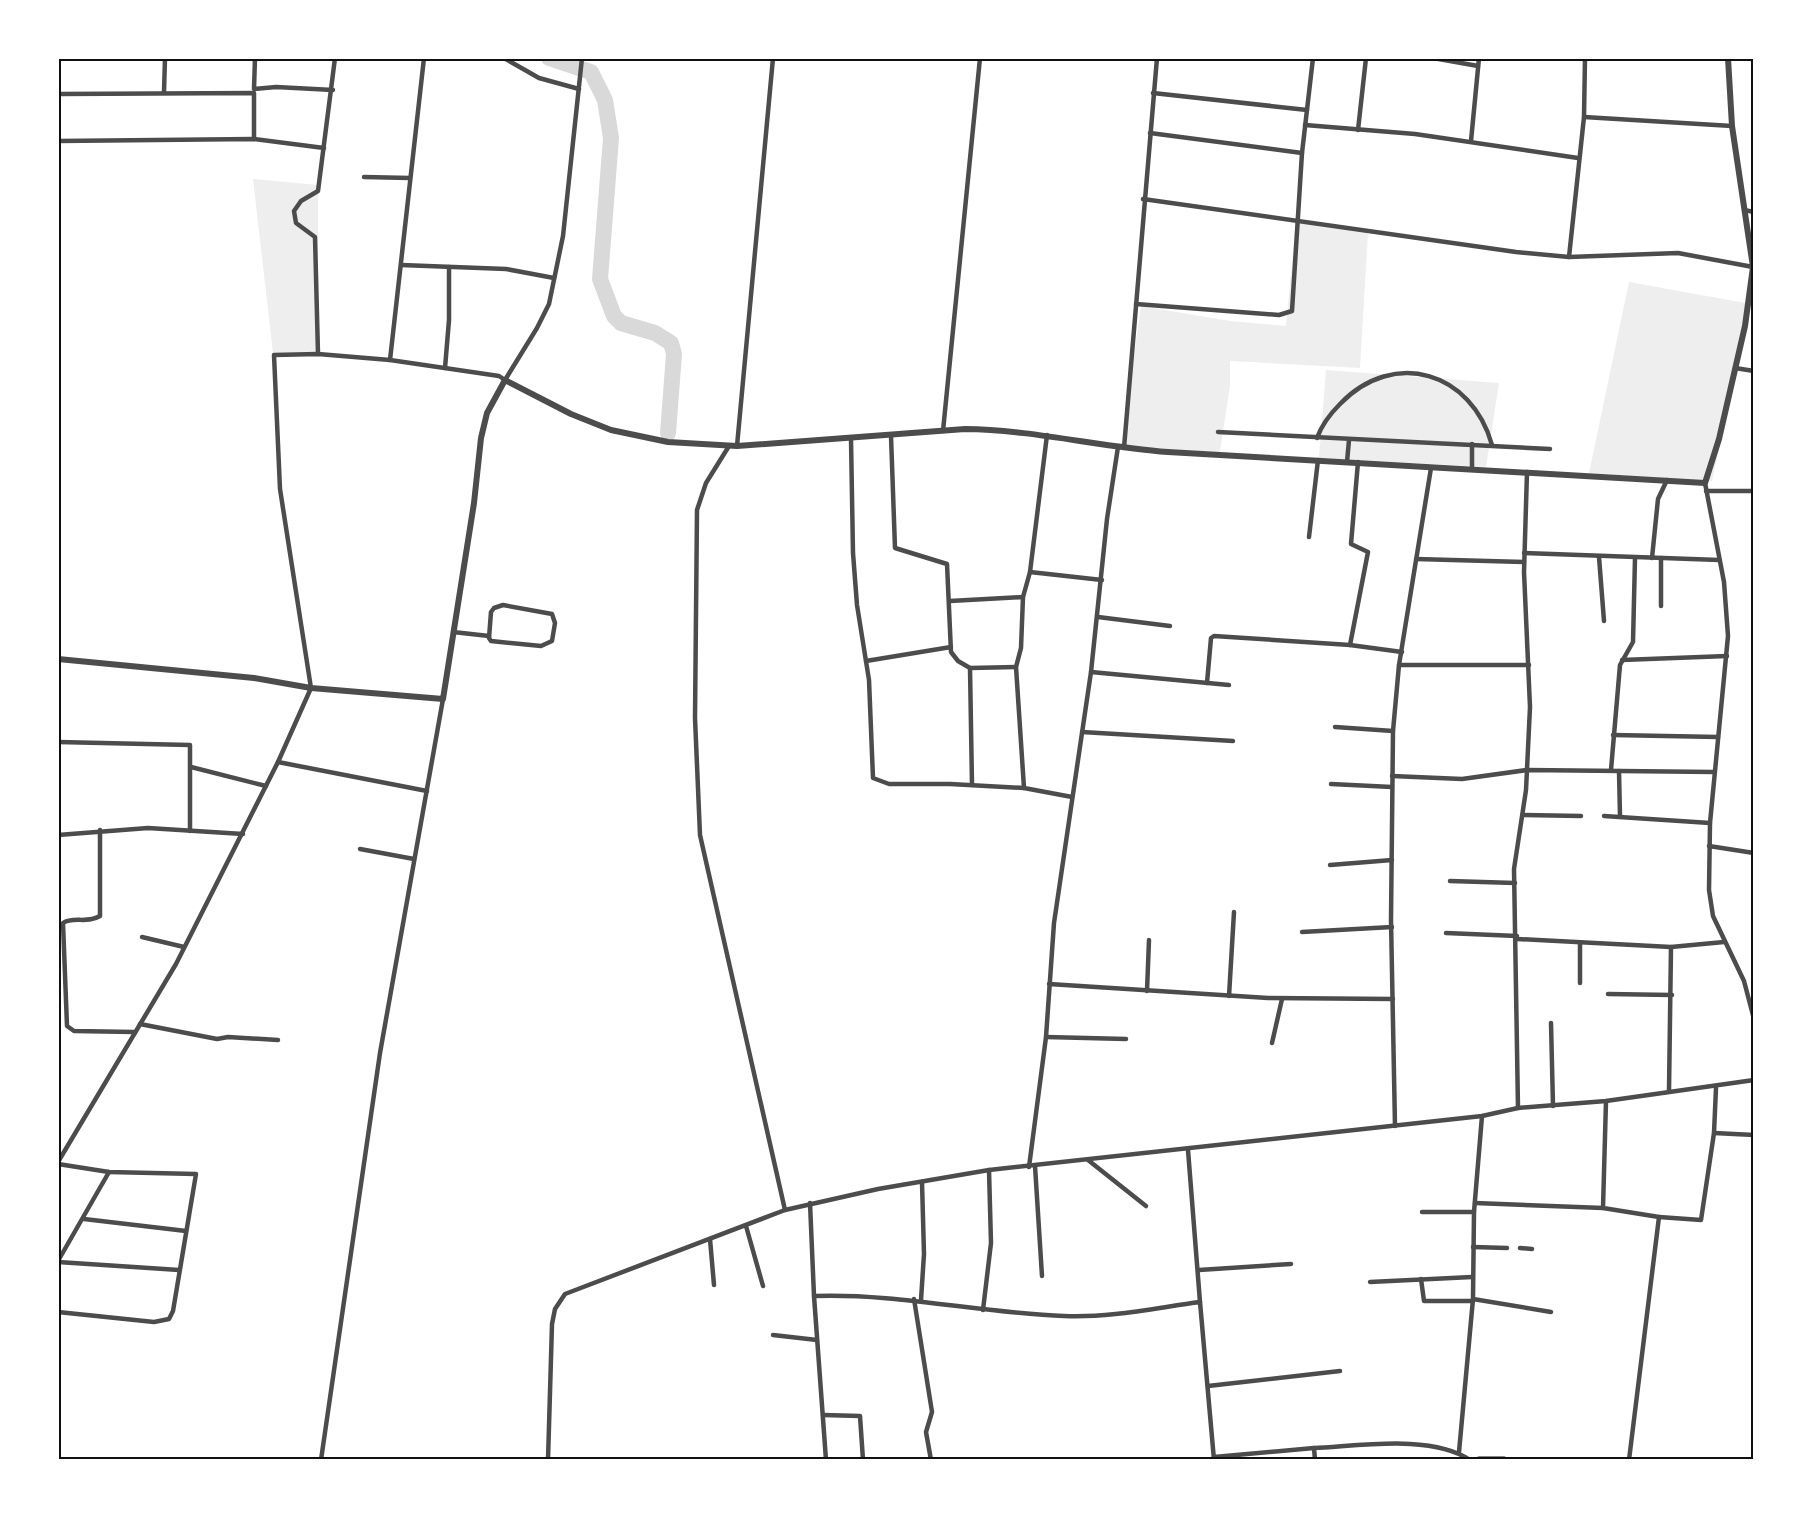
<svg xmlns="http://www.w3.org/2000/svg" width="1812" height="1518" viewBox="0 0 1812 1518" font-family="'Roboto Condensed',sans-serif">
  <rect width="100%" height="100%" fill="#fff"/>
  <g fill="#eee">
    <polygon points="253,179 318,185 318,353 273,353"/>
    <polygon points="1296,220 1368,232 1360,368 1230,361 1230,385 1220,452 1121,447 1141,306 1230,321 1286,326"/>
    <polygon points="1629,282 1751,304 1712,481 1589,473"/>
    <polygon points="1326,370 1499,383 1486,467 1319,458"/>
  </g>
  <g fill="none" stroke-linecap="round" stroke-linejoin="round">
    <polyline stroke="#d9d9d9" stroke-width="16" points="549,58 591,72 605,100 611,138 600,279 614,316 621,323 655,333 671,343 674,354 668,433"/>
    <g stroke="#4c4c4c" stroke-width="4.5">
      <polyline points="255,58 254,89 276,87 333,90"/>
      <polyline points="504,58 539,78 579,89"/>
      <polyline points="1433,58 1478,66"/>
      <polyline points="164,92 165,58"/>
      <polyline points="1153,93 1307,110"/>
      <polyline points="58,94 254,93 254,139"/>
      <polyline points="1584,117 1732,126"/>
      <polyline points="1305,125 1415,134 1578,158"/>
      <polyline points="1358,130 1366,58"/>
      <polyline points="1150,133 1302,153"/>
      <polyline points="58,141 254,139 324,148"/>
      <polyline points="1471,141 1479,58"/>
      <polyline points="364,177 410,178"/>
      <polyline points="1143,199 1516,252 1569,257 1678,253 1753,267"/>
      <polyline points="1744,210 1754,212"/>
      <polyline points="1569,257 1584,117 1585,58"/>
      <polyline points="401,265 506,269 554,278"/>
      <polyline points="1136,304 1279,315 1292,311 1302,153 1313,58"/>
      <polyline points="318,354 315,237 296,223 294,211 301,201 318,191 335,58"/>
      <polyline points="390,360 424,58"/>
      <polyline points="445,368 449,320 449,267"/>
      <polyline points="1735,368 1754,371"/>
      <polyline points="943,431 980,58"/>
      <polyline points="1218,432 1550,449"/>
      <polyline points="1047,435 1030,572 1023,597 1021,648 1016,667 1024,788 1072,797"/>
      <polyline points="891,436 895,548 947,564 951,652 958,661 970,668 1016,667"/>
      <path d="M1317,438c5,-14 13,-24 23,-34 54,-56 132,-32 152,41"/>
      <polyline points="851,439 853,553 857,605 869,680 873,778 889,784 950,784 1024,788"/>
      <polyline points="729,446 706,483 697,510 695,718 700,835 785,1210"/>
      <polyline points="737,446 773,58"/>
      <polyline points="1124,448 1157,58"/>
      <polyline points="1347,462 1349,440"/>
      <polyline points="1472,469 1472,444"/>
      <polyline points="1705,483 1724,582 1728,636 1710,823 1709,890 1713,916 1744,981 1754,1019"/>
      <polyline points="1706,491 1754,491"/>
      <polyline points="1309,537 1318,460"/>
      <polyline points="1524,553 1719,560"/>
      <polyline points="1599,557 1604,621"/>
      <polyline points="1652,558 1658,499 1667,480"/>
      <polyline points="1416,559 1524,562"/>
      <polyline points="1030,572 1102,580"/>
      <polyline points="950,601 1023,597"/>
      <polygon points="503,605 552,614 555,623 552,641 541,646 491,641 489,638 491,612 494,608"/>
      <polyline points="1661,606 1661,558"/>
      <polyline points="1098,617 1170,626"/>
      <polyline points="453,632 489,636"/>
      <polyline points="1350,645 1368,552 1351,544 1358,462"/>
      <polyline points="1622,660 1727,656"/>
      <polyline points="866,661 951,647"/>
      <polyline points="1399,665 1529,665"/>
      <polyline points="970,668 972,785"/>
      <polyline points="1091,672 1229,685"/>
      <polyline points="1207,683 1211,638 1214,636 1350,645 1402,652"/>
      <polyline points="1335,727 1393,731"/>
      <polyline points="1082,732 1233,741"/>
      <polyline points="1613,735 1718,737"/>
      <polyline points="58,742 190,745 190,831"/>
      <polyline points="278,762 427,791"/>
      <polyline points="191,767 266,786"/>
      <polyline points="1611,770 1620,665 1633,642 1635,558"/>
      <polyline points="1619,771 1620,817"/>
      <polyline points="1392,776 1462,779 1527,770 1714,772"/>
      <polyline points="1331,784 1392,787"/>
      <polyline points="1523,815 1581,816"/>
      <polyline points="1604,816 1710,823"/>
      <path d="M100,830v86c-13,8 -27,0 -37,7l4,103 7,5 60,1"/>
      <polyline points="58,835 148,828 243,834"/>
      <polyline points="1709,846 1754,853"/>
      <polyline points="360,849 414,859"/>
      <polyline points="1330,865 1392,860"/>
      <polyline points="1450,881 1515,883"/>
      <polyline points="1302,932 1392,927"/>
      <polyline points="1446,933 1517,936"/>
      <polyline points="142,937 184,947"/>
      <polyline points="1517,939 1671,947 1724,942"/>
      <polyline points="1580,943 1580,983"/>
      <polyline points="1049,984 1268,998 1393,999"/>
      <polyline points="1147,991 1149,940"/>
      <polyline points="1608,994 1672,995"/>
      <polyline points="1229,996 1234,912"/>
      <polyline points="1551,1023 1553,1106"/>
      <polyline points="140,1024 217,1039 228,1037 278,1040"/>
      <polyline points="1046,1037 1126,1039"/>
      <polyline points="1272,1043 1282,999"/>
      <polyline points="1669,1091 1671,947"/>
      <polyline points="1606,1101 1603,1208 1659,1217 1629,1460"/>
      <polyline points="1518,1108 1514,869 1526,790 1530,707 1524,572 1527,472"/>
      <polyline points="1395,1126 1391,920 1393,731 1399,665 1431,468"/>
      <polyline points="1714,1133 1754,1135"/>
      <polyline points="1188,1150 1200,1302"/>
      <polyline points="1088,1160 1146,1206"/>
      <polyline points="58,1162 176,964 278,762 311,688 280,489 274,355 318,354 390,360 499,376 505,380 537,328 549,304 563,236 582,58"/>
      <polyline points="58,1164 109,1172 196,1174 173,1311 169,1319 154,1322 58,1312"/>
      <polyline points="1035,1166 1042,1276"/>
      <polyline points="1029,1167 1046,1037 1054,923 1091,672 1107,519 1118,447"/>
      <path d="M810,1203l4,93c84,-3 166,17 250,20 46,2 91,-8 136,-14l14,158"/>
      <polyline points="1475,1203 1603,1208"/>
      <polyline points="1422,1212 1474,1212"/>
      <polyline points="1659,1217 1701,1220 1714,1133 1716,1088"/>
      <polyline points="84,1219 186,1231"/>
      <polyline points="746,1226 763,1286"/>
      <polyline points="710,1239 714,1285"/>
      <polyline points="1473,1247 1507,1248"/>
      <polyline points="1520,1248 1532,1249"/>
      <polyline points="58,1261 109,1172"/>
      <polyline points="58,1262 179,1270"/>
      <polyline points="1199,1270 1291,1264"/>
      <polyline points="1421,1279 1424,1301 1473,1301"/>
      <polyline points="1370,1282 1472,1277"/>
      <polyline points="814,1296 826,1460"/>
      <polyline points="914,1299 932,1412 926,1432 931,1460"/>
      <polyline points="1473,1299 1551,1312"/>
      <polyline points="921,1300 924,1254 922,1182"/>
      <polyline points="983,1310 991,1243 989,1170"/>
      <polyline points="773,1335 817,1340"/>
      <polyline points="1208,1386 1340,1371"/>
      <polyline points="823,1415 860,1416 863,1460"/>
      <polyline points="1459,1452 1473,1299 1474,1212 1482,1116"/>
      <polyline points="1214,1457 1314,1448"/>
      <polyline points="321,1460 380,1053 443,699"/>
      <polyline points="548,1460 552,1324 555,1309 565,1294 785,1210 878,1189 989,1170 1482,1116 1518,1108 1606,1101 1754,1080"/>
      <path d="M1315,1460l-1,-12c45,-2 118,-14 156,12"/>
    </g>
    <path stroke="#4c4c4c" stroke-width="6" d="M58,659l196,19 57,10 132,11 31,-196 7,-65 6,-25 18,-33 66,34 40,16 57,12 69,4 228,-17c69,1 135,18 203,23l537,31 14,-44 26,-113 8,-59 -21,-141 -4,-68"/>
    <polyline stroke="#111" stroke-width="7" points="1479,1460 1504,1460"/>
  </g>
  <rect width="1812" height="1518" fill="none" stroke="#ffffff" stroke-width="120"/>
  <rect x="60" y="60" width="1692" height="1398" fill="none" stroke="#111" stroke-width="2"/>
</svg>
